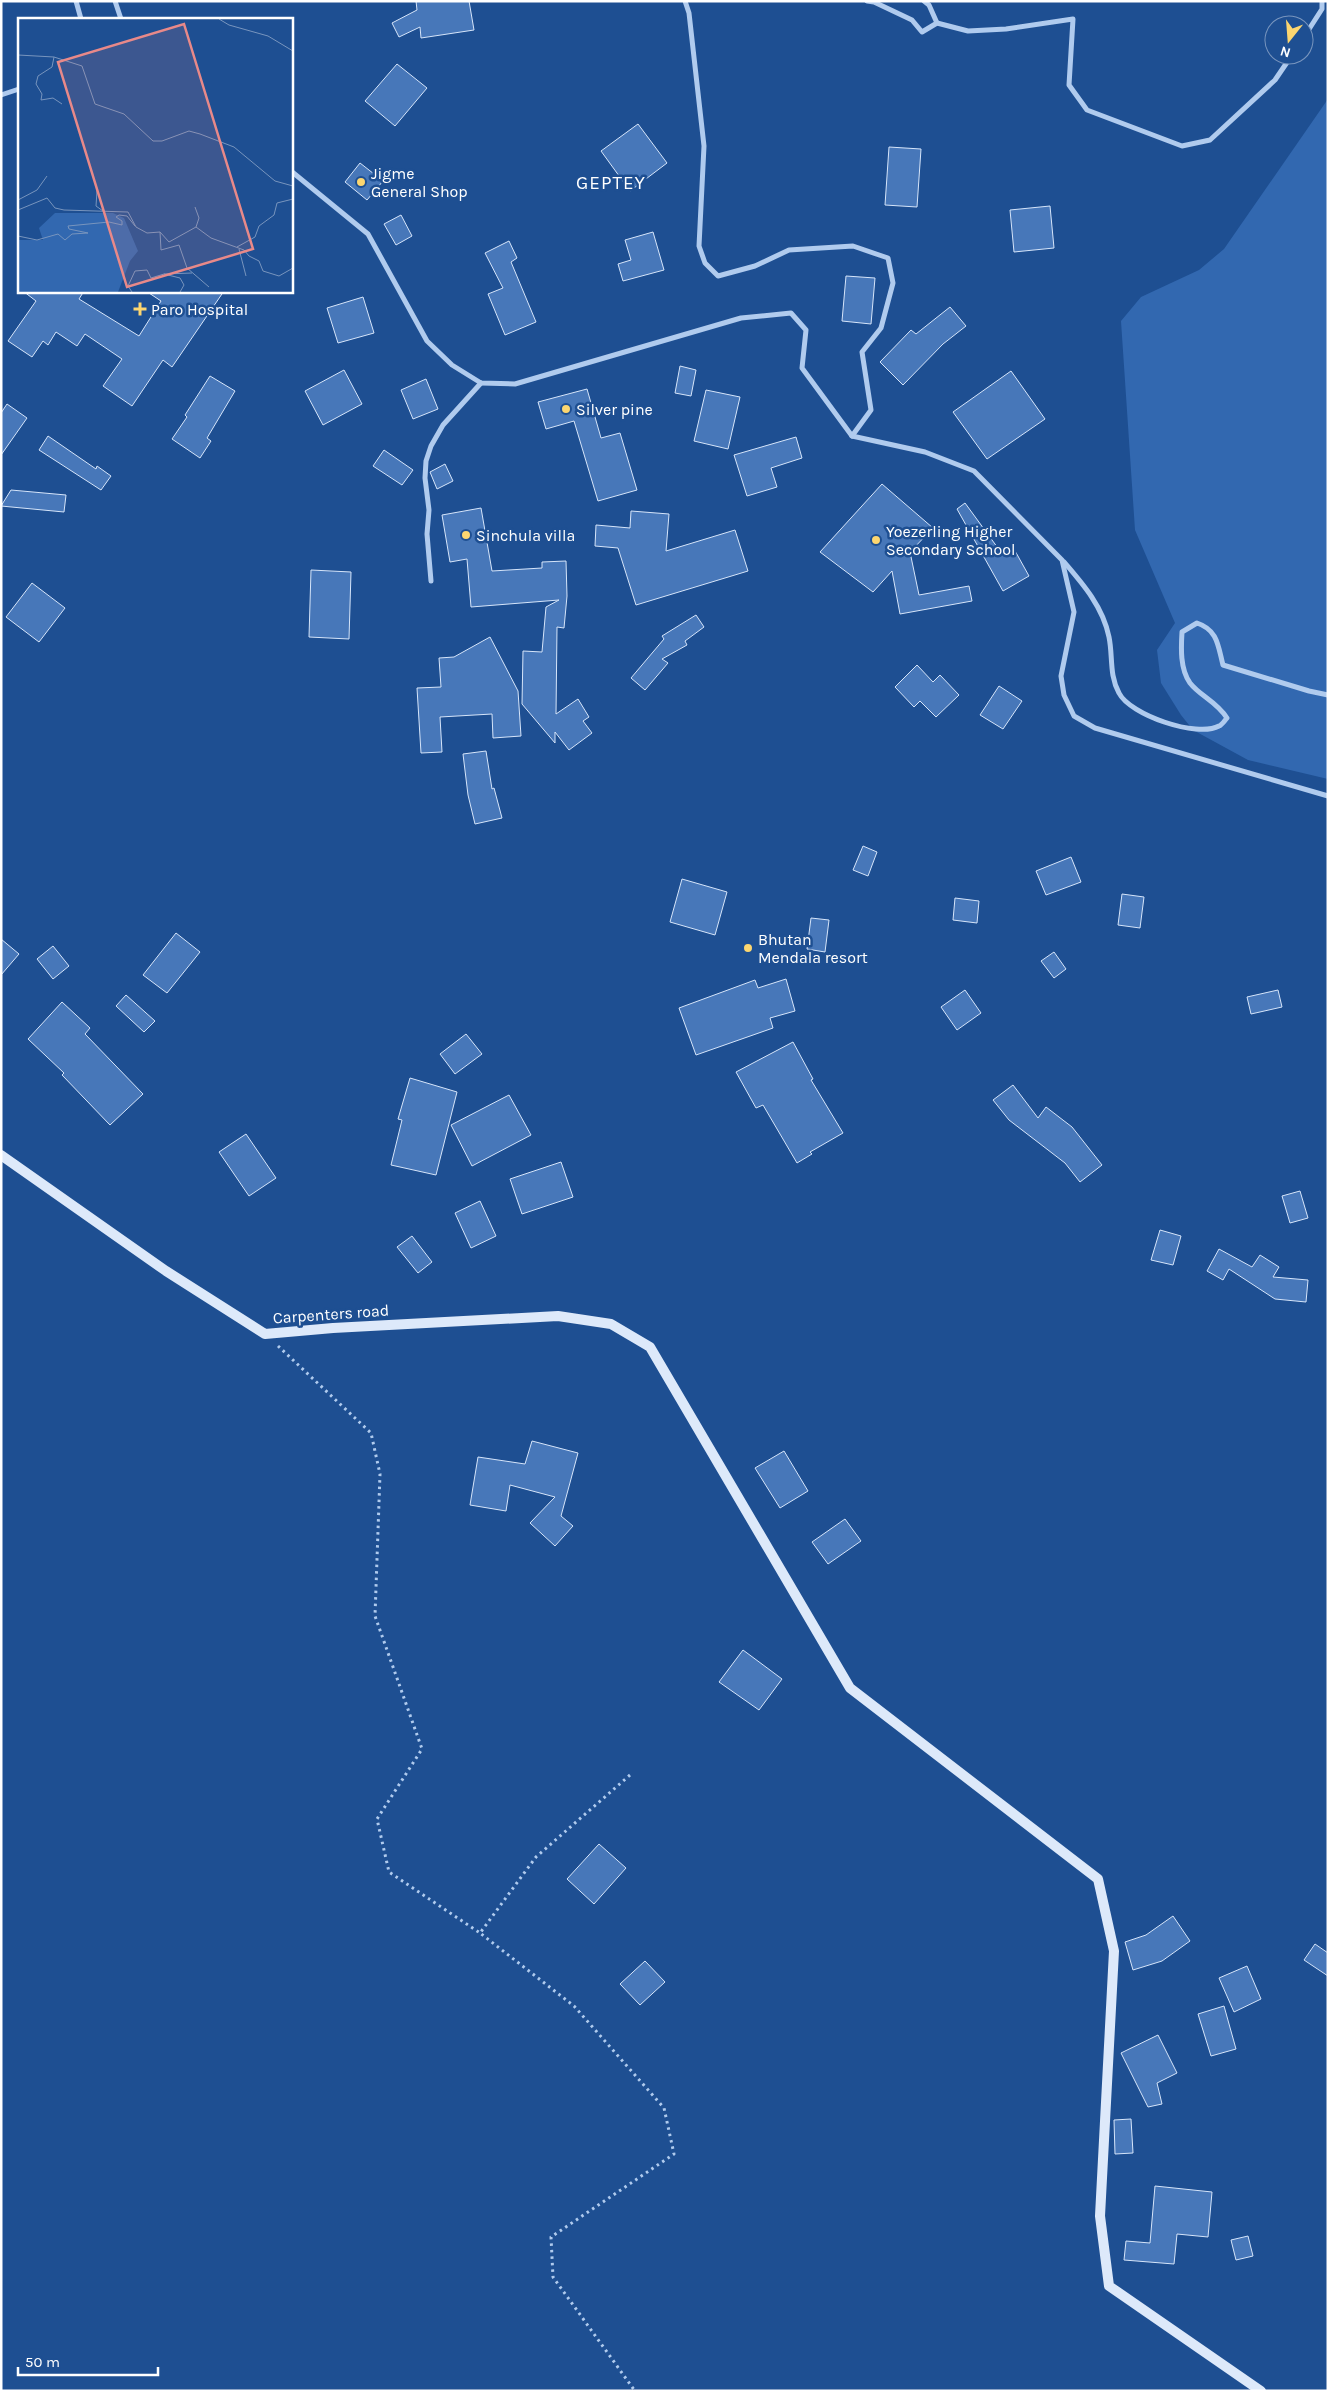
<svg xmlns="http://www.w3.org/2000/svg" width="1329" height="2392" viewBox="0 0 1329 2392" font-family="Karla,sans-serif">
  <rect width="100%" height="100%" fill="#1e4f92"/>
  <polygon fill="#3268b0" points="1328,99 1328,779 1248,760 1193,730 1181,715 1161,683 1157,650 1175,623 1135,530 1121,321 1141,297 1199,270 1224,249"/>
  <g fill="#4777b9" stroke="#d6e5fa">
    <polygon points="416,1 469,1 474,30 421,38 420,27 399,37 392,23 417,10"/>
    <polygon points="397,64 427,88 395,126 365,101"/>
    <polygon points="638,124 667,163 630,191 601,151"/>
    <polygon points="889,147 921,149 917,207 885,205"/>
    <polygon points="360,163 383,181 367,200 345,182"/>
    <polygon points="1050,206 1054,248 1014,252 1010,210"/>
    <polygon points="401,215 412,236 396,245 384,224"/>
    <polygon points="653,232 664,270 623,281 618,264 631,260 625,240"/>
    <polygon points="509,241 517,258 511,262 536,322 505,335 488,294 503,288 485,253"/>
    <polygon points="846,276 875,278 871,324 842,321"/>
    <polygon points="23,291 84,291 79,299 139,336 161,301 146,291 224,291 172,367 163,360 132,406 103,386 122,359 85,334 77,346 56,332 48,345 43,341 32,357 8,341 36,301"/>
    <polygon points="363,297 374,333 338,343 327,308"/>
    <polygon points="950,307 966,326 943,344 903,385 880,362 911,330 916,334"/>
    <polygon points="680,366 696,370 691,396 675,393"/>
    <polygon points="344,370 362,404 323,425 305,391"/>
    <polygon points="1011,371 1045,419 987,459 953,412"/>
    <polygon points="210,376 235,391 207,438 211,441 200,458 172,439 187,417 185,415"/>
    <polygon points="426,379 438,409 413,419 401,390"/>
    <polygon points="587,389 601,438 620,433 637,490 598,501 574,421 546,429 538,402"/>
    <polygon points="706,390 740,397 728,449 694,441"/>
    <polygon points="7,404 27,418 1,455 1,413"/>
    <polygon points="48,436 96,469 97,466 111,476 101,490 39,450"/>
    <polygon points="796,437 802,458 771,468 777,487 747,496 734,455"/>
    <polygon points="384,450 413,470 402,485 373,466"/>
    <polygon points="445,464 453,481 437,489 430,472"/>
    <polygon points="882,484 933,528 910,552 919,595 969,586 972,601 900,614 892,571 873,592 820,552"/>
    <polygon points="11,490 66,495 64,512 1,506"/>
    <polygon points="965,503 1003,555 1014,549 1029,576 1003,591 957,509"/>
    <polygon points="481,508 492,571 542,568 542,562 566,561 567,596 564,628 557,627 556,714 578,699 589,717 583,721 592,733 569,750 555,732 555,743 522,704 523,651 542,652 546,607 559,600 471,607 467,559 450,562 442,515"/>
    <polygon points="631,511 669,514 666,551 735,530 748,571 636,605 618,548 595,546 596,525 630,528"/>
    <polygon points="311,570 351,572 349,639 309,637"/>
    <polygon points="32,583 65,608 39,642 6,617"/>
    <polygon points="696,615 704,627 685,641 687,645 662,659 668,663 645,690 631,678 664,639 662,636"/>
    <polygon points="490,637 518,691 521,736 493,738 492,714 440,717 442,752 421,753 417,688 441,687 439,658 454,657"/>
    <polygon points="917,665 933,682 940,675 959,695 936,717 920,701 914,707 895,687"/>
    <polygon points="999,686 1022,701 1003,729 980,715"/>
    <polygon points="486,751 492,789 494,788 502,818 475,824 468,795 463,754"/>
    <polygon points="863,846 877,852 868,876 853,870"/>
    <polygon points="1071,857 1081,882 1046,895 1036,871"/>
    <polygon points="682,879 727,892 715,935 670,922"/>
    <polygon points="1122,894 1144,897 1140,928 1118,925"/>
    <polygon points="955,898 979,901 977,923 953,920"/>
    <polygon points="811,918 829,920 825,952 807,949"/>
    <polygon points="176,933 200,952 167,993 143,975"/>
    <polygon points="1,939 19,954 1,975"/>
    <polygon points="53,946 69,966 53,979 37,959"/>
    <polygon points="1054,952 1066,969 1054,978 1041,961"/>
    <polygon points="786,979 795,1011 770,1018 773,1028 696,1055 679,1008 755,980 758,988"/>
    <polygon points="965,990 981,1013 957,1030 941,1007"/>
    <polygon points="1278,990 1282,1007 1251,1014 1247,997"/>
    <polygon points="126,995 155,1021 144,1032 116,1006"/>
    <polygon points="62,1002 90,1028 85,1034 143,1094 110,1125 62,1075 64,1073 28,1039"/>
    <polygon points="466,1034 482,1054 455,1074 440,1054"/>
    <polygon points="793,1042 813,1079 811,1080 843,1133 810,1152 812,1154 797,1163 763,1105 756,1108 736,1072"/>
    <polygon points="410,1078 457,1092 436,1175 391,1165 402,1120 398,1119"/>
    <polygon points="1013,1085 1038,1118 1046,1107 1072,1127 1102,1165 1080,1182 1065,1163 1009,1120 993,1100"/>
    <polygon points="509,1095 531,1135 472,1166 451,1125"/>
    <polygon points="246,1134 276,1178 249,1196 219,1152"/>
    <polygon points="561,1162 573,1197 522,1214 510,1179"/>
    <polygon points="1300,1191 1308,1218 1290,1223 1282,1196"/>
    <polygon points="480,1201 496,1236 471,1248 455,1213"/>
    <polygon points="1160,1230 1181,1236 1173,1265 1151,1260"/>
    <polygon points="412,1236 432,1262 418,1273 397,1247"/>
    <polygon points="1219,1249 1252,1267 1260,1255 1279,1267 1273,1277 1308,1280 1306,1302 1275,1299 1229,1269 1223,1280 1207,1271"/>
    <polygon points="532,1441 578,1453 561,1516 573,1526 555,1546 530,1523 555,1497 510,1485 506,1511 470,1505 478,1457 525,1464"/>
    <polygon points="784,1451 808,1491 780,1508 755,1468"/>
    <polygon points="845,1519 861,1541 828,1564 812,1542"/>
    <polygon points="743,1650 782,1679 759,1710 719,1682"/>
    <polygon points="599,1844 626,1868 594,1904 567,1879"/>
    <polygon points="1173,1916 1190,1941 1162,1961 1133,1970 1125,1942 1146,1935"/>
    <polygon points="1315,1944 1328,1953 1328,1976 1304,1960"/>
    <polygon points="645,1961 665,1982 640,2005 620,1984"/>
    <polygon points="1247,1966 1261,1999 1234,2012 1219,1978"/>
    <polygon points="1224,2006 1236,2049 1211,2056 1198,2014"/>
    <polygon points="1158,2035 1177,2073 1157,2083 1162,2104 1148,2107 1121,2053"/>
    <polygon points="1131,2119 1133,2153 1115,2154 1114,2120"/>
    <polygon points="1155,2186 1212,2192 1208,2237 1177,2234 1174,2264 1124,2260 1126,2241 1150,2243"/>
    <polygon points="1248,2236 1253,2256 1236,2260 1231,2240"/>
  </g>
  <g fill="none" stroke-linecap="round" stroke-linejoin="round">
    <g stroke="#b0cbee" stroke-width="3" stroke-dasharray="2.5 4" stroke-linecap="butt">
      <polyline points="278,1346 371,1433 380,1474 375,1616 422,1749 377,1819 389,1872 480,1933"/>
      <polyline points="630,1775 536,1857 480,1933 574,2006 664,2108 674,2154 551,2237 553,2277 635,2391"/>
    </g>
    <g stroke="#b0cbee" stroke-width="5">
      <polyline points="76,1 81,19"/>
      <polyline points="115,1 121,19"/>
      <polyline points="685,1 689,13 704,146 699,246 705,263 718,276 755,266 789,250 853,246 888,258 893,283 881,328 862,352 871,410 852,436"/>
      <polyline points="867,1 874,2 912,20 922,32 937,23 929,5 924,1"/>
      <polyline points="937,23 968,31 1006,29 1073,19 1069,85 1087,110 1182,146 1210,140 1275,80 1292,55"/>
      <polyline points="1304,37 1322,9 1322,1"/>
      <polyline points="1,95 19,89"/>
      <polyline points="291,171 368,234 427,341 452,365 481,383 515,384 741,318 791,313 806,330 802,368 852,436 925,452 974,471 1062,560 1074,612 1061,676 1064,695 1074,716 1095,728 1328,796"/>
      <path d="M1064,562c19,22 39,45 45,75 4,19 0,38 10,56 11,22 78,45 100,33 3,-1 6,-6 8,-8 -11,-17 -27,-22 -37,-35 -10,-14 -9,-35 -8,-51l15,-9c21,7 21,23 26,42l86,26 19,4"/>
      <polyline points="431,581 427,534 429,510 425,478 426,461 431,446 443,425 481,383"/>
    </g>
    <polyline stroke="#dde9fa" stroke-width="10" points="1,1155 166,1271 265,1334 333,1328 558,1316 611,1324 650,1347 850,1688 1098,1879 1114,1951 1100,2216 1109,2286 1261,2391"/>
  </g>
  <g fill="#fcd670" stroke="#1e4f92" stroke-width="2">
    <circle cx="361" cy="182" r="5"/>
    <path d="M137.5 301.5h5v5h5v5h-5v5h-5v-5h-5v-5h5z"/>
    <circle cx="566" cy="409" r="5"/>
    <circle cx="466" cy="535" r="5"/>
    <circle cx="876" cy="540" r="5"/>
    <circle cx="748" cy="948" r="5"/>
  </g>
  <g text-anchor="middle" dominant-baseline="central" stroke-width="5" stroke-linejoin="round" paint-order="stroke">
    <g font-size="16" fill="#fff" stroke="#1e4f92" text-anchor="start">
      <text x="371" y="173">Jigme<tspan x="371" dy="18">General Shop</tspan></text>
      <text x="151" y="309">Paro Hospital</text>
      <text x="576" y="409">Silver pine</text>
      <text x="886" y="531">Yoezerling Higher<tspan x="886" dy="18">Secondary School</tspan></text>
      <text x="476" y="535">Sinchula villa</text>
      <text x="758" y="939">Bhutan<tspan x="758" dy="18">Mendala resort</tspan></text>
    </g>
    <g font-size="16" fill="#fff" stroke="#1e4f92">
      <text transform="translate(331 1314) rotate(-4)">Carpenters road</text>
    </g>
    <g font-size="19" letter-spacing="1" fill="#fff" stroke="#1e4f92">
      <text x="611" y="183">GEPTEY</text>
    </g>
  </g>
  <g transform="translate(18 18)">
    <rect width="275" height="275" fill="#1e4f92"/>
    <path d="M37,195h58l11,5 14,33 -8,10 -12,31h-100v-52h25l-4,-12z" fill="#3268b0"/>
    <path fill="none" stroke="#7895be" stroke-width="1" d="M201,1l10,6 39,11 25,15M0,37l36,2 28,9 13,38 29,10 29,27h9l27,-10 11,3 34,13 41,34 18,5M36,39l-2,10 -14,9 -2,8 6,10 -1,6 12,-2 9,6M79,173l-1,15 7,5M0,182l19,-10 10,-14M177,189l4,11 -3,9M0,192l29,-12 8,10 9,2 64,2 8,15 11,6 13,-1 9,10 27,-15 15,11 33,12 5,6 10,5 4,10 16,5 14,-8M142,214l1,18 18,-5 8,23 22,19M0,218l19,4 21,-6 7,6 7,-6 16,-1 -19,-4 -1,-3 41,-4 13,3v-4l-6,-4 3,-2 8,1 8,10M219,229l18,-10 4,-11 15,-11 3,-12 16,-4M221,231l7,27M114,274l-4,-6 7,-15 12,-1 4,8 13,-4M162,274l4,-7 -4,-7 -16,-4 28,-1"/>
    <path fill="#e88989" fill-opacity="0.15" stroke="#e88989" stroke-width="2.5" d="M166,6l69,225 -126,38 -69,-225z"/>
    <rect width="275" height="275" fill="none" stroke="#fff" stroke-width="2.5"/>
  </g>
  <rect width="1329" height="2392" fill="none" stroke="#ffffff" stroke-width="5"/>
  <g transform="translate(1289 40) rotate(197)"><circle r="24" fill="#1e4f92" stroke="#7895be"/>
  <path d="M0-4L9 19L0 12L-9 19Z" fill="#fcd670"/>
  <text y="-8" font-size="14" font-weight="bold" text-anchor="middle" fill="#ffffff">N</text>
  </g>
  <path d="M18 2367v8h140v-8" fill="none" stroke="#ffffff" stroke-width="2.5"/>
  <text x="25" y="2367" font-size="15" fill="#ffffff" stroke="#1e4f92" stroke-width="4" paint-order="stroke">50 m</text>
</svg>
